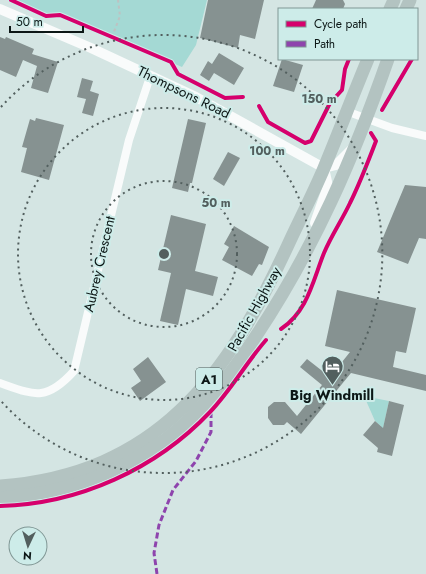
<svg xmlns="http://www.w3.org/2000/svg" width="426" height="574" viewBox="0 0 426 574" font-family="Jost,sans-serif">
  <rect width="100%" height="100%" fill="#d4e5e3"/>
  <g fill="#a4d9d4">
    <polygon points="11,0 207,0 196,45 182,67 60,15 46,16"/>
    <polygon points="364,396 389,401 382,433 378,430 381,426 375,421"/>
  </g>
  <g fill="#869291">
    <polygon points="208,0 264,0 255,39 240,35 238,48 200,38"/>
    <polygon points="316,0 343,0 345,4 343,9 312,9"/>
    <polygon points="0,37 5,39 6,37 34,49 32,54 58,62 48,93 31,88 37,66 23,60 16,77 0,70"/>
    <polygon points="219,53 244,68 234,85 214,73 209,81 200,75 208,61 212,64"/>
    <polygon points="282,59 303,65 294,92 273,86"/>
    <polygon points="82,78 93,81 90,91 99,94 93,116 82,113 86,99 77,97"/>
    <polygon points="36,118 64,125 49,180 21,172 27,148 22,147 30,119 35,121"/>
    <polygon points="188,119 206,123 192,183 190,183 188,192 172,188"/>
    <polygon points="228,152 240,158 224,186 213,179"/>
    <polygon points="405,185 426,187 426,239 419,238 408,264 377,252"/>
    <polygon points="171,215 206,224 195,271 218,277 213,296 186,289 178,325 160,321 171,273 158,270"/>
    <polygon points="234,226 269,247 262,265 259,264 252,276 222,260 229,247 224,244"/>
    <polygon points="337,290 416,308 406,353 396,351 393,367 426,375 426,391 351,373 301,434 287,422 284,425 273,425 268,418 268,407 274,402 285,402 297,416 322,385 300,367 307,359 330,377 350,352 325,346"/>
    <polygon points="148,357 166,382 140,401 131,388 141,381 133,369"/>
    <polygon points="389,401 404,405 392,456 377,452 378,448 363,435 375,421 383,428"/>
  </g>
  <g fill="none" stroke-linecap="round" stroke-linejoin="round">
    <polyline stroke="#bdc2c2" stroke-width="2" stroke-dasharray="3 3" stroke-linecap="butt" points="112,37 120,16 118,0"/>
    <g stroke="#f9fbfb" stroke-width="8">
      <polyline points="346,111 392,128 426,136"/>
      <path d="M0,383c34,12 46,19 74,-12l55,-231 21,-63"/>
    </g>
    <g stroke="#f9fbfb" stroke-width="10">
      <polyline points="0,9 91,48 196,97 324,168 336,165 352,149"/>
      <polyline points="315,223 328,186 324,168"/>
    </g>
    <g stroke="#b3c3c1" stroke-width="13">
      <polyline points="390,9 394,0"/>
      <polyline points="406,9 410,0"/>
      <path d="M0,486c157,-12 227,-109 288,-241 12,-26 25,-51 36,-77 15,-36 29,-73 44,-109"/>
      <path d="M0,498c60,-4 117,-23 166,-59 37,-28 65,-65 90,-103 59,-89 97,-177 132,-277"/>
    </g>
    <polyline stroke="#8e44ad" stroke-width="3" stroke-dasharray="6 3" stroke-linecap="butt" points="157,574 154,553 159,525 173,490 196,461 211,432 211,411"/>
    <defs>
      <g id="cycleway">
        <polyline points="11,0 46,16 60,15 171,62 178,74 225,98 243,97"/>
        <polyline points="259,106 268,122 305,143 311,141 330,103 342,90 345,69 349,59"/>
        <polyline points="382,110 412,59"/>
        <path d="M281,329c27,-18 32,-49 43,-76 7,-17 18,-33 26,-50 10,-20 18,-41 26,-62l-5,-8"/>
        <path d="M0,506c79,-2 156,-37 210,-94 21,-22 36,-49 56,-72"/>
      </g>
    </defs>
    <use href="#cycleway" stroke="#cdece9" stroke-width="6"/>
    <use href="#cycleway" stroke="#d6006c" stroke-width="4"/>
  </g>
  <g fill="none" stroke="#525f5e" stroke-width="2" stroke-dasharray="2 4">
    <circle cx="164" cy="254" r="73"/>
    <circle cx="164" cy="254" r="146"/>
    <path d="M1 107A219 219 0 1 1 1 401"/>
  </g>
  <defs>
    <symbol id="hotel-pin" viewBox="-11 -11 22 30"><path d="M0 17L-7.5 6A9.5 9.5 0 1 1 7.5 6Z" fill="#525f5e" stroke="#cdece9"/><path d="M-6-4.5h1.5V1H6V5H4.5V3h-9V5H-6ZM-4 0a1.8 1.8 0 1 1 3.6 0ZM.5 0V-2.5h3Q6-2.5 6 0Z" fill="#fff"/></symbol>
  </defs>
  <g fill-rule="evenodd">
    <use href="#hotel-pin" x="320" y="354" width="25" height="34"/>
  </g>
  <g text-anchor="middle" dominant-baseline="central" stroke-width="4" stroke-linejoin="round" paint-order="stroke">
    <rect fill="#cdece9" stroke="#465755" stroke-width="1" x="196" y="368" width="26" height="22" rx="3"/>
    <g font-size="13" font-weight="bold" fill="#0c1716">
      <text x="209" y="379">A1</text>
    </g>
    <g font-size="14" fill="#0c1716" stroke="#cdece9">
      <text transform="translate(184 92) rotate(26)">Thompsons Road</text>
      <text transform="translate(99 264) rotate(-77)">Aubrey Crescent</text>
      <text transform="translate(254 309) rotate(-61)">Pacific Highway</text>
    </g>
    <g font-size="14" font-weight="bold" fill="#0c1716" stroke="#cdece9">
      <text x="332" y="395">Big Windmill</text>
    </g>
  </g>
  <circle cx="164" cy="254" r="6" fill="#525f5e" stroke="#cdece9" stroke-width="2"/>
  <g font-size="12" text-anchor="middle" font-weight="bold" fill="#525f5e" stroke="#cdece9" stroke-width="4" stroke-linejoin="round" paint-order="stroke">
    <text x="319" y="103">150 m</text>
    <text x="267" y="155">100 m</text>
    <text x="216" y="207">50 m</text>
  </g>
  <rect x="278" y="8" width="140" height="52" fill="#cdece9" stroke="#809795"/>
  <rect x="286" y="21" width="20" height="6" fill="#d6006c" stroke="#809795"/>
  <text x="314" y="28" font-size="12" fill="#0c1716">Cycle path</text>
  <rect x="286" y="41" width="20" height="6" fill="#8e44ad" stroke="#809795"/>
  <text x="314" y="48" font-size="12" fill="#0c1716">Path</text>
  <g transform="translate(28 546) rotate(184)"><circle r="19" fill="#cdece9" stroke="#809795"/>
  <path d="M0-3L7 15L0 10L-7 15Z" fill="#525f5e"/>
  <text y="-6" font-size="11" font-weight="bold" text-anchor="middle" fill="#0c1716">N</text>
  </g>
  <path d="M10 26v6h73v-6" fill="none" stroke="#0c1716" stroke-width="2"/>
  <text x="16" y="26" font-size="12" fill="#0c1716" stroke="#cdece9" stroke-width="3" paint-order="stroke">50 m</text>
</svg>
